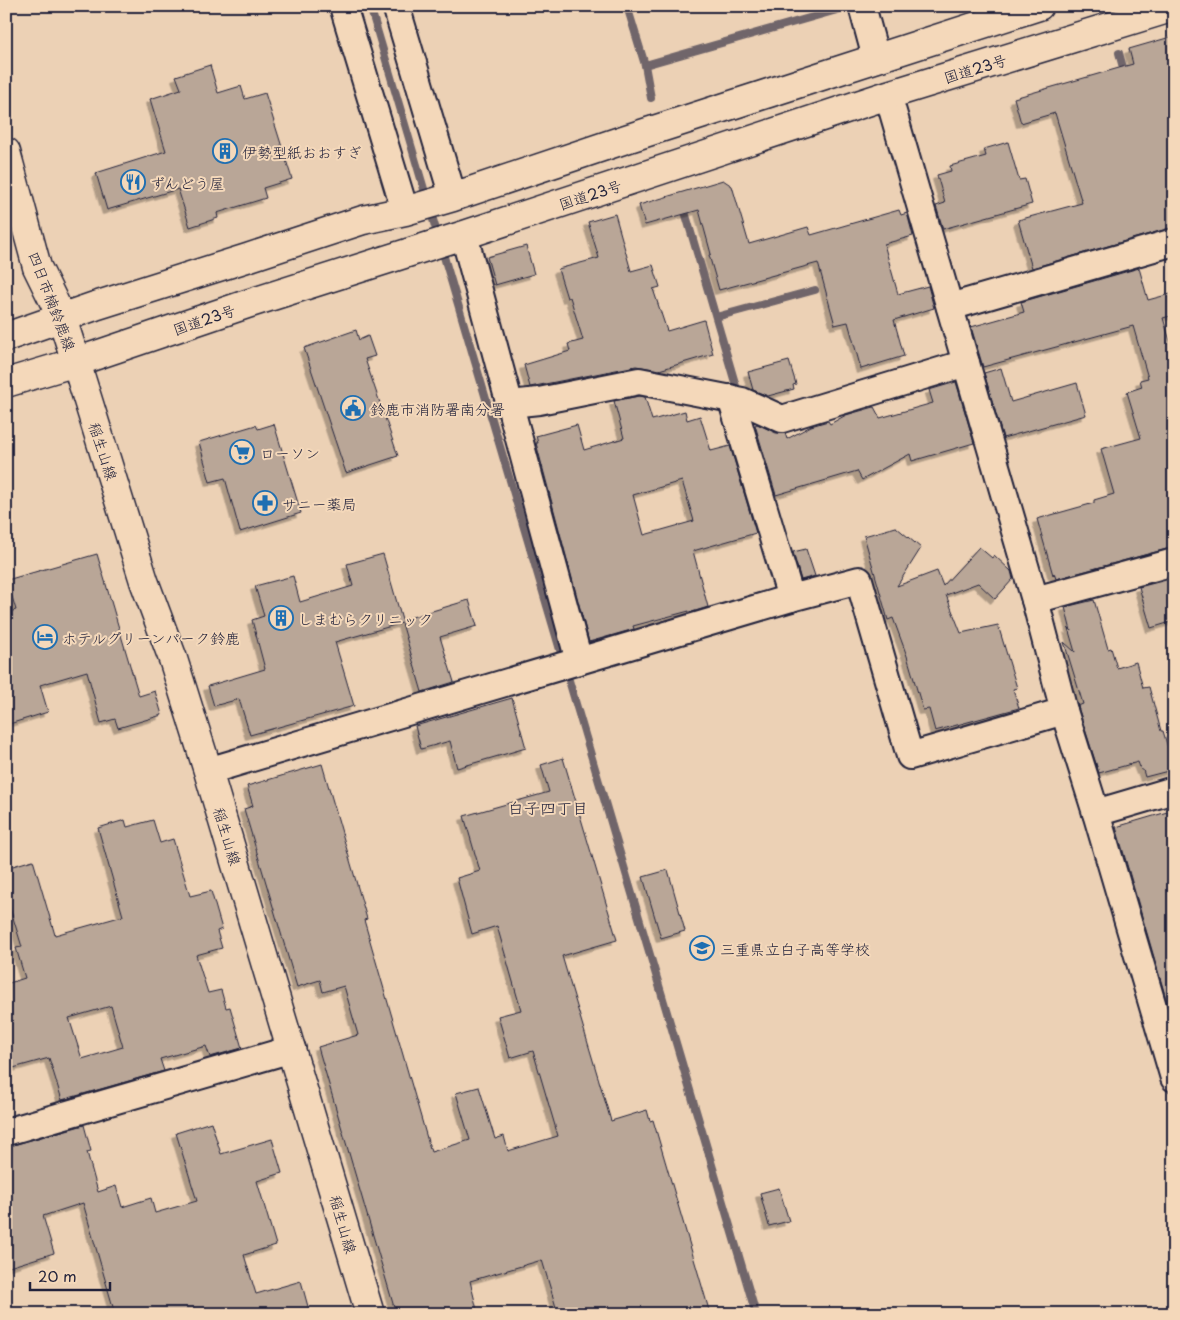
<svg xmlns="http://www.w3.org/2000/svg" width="1180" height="1320" viewBox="0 0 1180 1320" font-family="'Playpen Sans','Klee One',sans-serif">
  <defs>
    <filter id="shadow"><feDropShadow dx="-4.5" dy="4.5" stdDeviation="0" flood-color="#0004"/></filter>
  </defs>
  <rect width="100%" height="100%" fill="#ecd1b5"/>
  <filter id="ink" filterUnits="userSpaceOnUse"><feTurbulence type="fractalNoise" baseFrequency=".02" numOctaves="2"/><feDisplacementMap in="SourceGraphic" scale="10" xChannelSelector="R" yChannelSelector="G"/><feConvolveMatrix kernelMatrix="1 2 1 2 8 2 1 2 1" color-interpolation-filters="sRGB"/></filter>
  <g filter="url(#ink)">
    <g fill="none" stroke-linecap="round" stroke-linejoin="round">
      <g stroke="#70656a" stroke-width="8">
        <polyline points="370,6 756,1314"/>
        <polyline points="627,6 645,65 851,6"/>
        <polyline points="1119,53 1125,75"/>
        <polyline points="645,65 651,98"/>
        <polyline points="683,205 738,393"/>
        <polyline points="716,317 815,290"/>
      </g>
    </g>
    <g fill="#b9a697" stroke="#22223b" fill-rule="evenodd" filter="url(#shadow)">
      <polygon points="1174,36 1174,227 1032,268 1018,220 1082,203 1055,113 1021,123 1014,98 1133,64 1129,49"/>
      <polygon points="210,65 218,93 241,86 245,99 265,93 292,179 263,188 266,198 217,213 218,218 190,227 178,189 107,210 96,173 166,151 150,99 181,89 176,76"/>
      <polygon points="1008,142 1019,180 1025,179 1032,204 943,229 936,206 945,203 937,175 951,171 950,166 986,156 984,149"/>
      <polygon points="723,180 732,186 749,244 808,227 811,235 899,210 901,215 907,213 913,236 884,244 898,294 928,286 934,308 894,320 904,356 861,369 848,322 835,325 818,263 719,290 709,255 711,254 699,210 645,225 639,205"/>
      <polygon points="615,214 631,271 653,265 660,287 653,289 667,331 704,320 713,354 659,370 636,366 530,387 524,365 570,351 568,344 583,340 570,297 567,298 558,269 599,258 588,222"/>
      <polygon points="526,246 534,274 495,285 487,257"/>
      <polygon points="1139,268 1148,300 1174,293 1174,315 1163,318 1174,354 1174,547 1056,579 1054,573 1053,575 1037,519 1094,503 1094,500 1114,494 1101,449 1141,438 1127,392 1142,387 1140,380 1148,378 1133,326 983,367 971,327 1024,312 1021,302"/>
      <polygon points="356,330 359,340 368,336 375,356 365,359 398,456 346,473 304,348"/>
      <polygon points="789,361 796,384 793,385 794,389 768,396 753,390 748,372"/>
      <polygon points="1001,368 1011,402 1077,383 1086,415 1003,438 984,373"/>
      <polygon points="956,382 974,443 912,461 910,454 862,480 857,471 776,495 755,425 757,424 776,433 785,433 787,439 811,426 828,421 830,424 846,415 874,407 880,418 933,403 929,390"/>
      <path d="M639,396l6,1 7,23 33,-9 2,9 13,-4 11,35 19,-5 26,87 -63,18 15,56 -19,6v-2l-56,15 1,3 -45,13 -53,-199h2l-2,-7 41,-11 7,25 40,-12 -10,-37zM682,481l12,40 -50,14 -11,-40z"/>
      <polygon points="274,424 301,513 240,532 225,478 210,482 199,442 256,425 258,429"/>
      <polygon points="896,527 921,548 897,586 937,571 943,586 979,547 992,558 994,555 1011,571 1013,579 995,599 978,583 946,595 961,633 998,625 1017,688 1013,689 1019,708 935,731 929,709 923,710 907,656 893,618 888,620 864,536"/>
      <polygon points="806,549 815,576 801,580 793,552"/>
      <polygon points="97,554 139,696 155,691 162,715 118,728 115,719 101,723 87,671 40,685 48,712 6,725 6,613 16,610 7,580"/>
      <polygon points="383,554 402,620 469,600 477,626 440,637 454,682 422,692 402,623 335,642 354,706 250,735 239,699 214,706 208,686 265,669 252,620 264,616 255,586 293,576 300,602 353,586 347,564"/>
      <polygon points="1170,579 1174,594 1174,621 1151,628 1139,587"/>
      <polygon points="1094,600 1108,649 1111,648 1117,668 1136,662 1143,688 1149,687 1161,731 1163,731 1172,761 1169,762 1172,770 1145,777 1143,770 1141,770 1138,762 1099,773 1078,707 1078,706 1083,704 1064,642 1075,652 1068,628 1071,631 1065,607"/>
      <polygon points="512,698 526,748 457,768 450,741 421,749 415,726"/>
      <polygon points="563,758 617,940 562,956 611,1121 647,1110 650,1121 653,1120 709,1310 697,1314 558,1314 542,1260 470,1281 478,1314 396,1314 318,1047 358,1035 344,986 323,992 320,980 297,987 244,809 253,806 247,786 322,764 367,919 364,920 431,1152 470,1140 456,1093 479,1087 495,1139 504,1136 508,1151 558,1136 533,1051 510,1058 498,1016 521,1010 497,926 472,934 457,878 480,871 464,816 549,792 541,765"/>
      <polygon points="1174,810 1174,1011 1170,1012 1116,827"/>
      <path d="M125,820l2,7 26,-7 7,23 13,-4 17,57 21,-5 11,38 -5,2 5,17 -26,7 12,38 13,-3 5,18 4,-1 12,41 -32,9 -4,-11 -46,13 4,12 -102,29 -13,-42 -43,12v-86l19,-6 -9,-30 6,-1 -16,-52v-27l27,-8 22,75 68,-19 -25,-88zM111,1006l12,41 -41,12 -13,-41z"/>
      <polygon points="668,870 685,931 661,938 643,877"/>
      <polygon points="211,1122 221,1154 272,1139 282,1173 257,1181 276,1245 244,1255 256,1294 301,1281 310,1314 115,1314 83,1203 43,1216 54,1253 6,1268 6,1147 84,1125 91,1151 87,1152 98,1192 116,1186 122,1207 151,1198 155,1213 197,1201 176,1133"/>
      <polygon points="779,1188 789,1221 769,1226 760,1193"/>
    </g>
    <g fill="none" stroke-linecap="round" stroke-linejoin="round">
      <defs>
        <g id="street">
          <polyline points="343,6 405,211"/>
          <polyline points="396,6 453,197"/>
          <polyline points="862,6 876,58"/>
          <polyline points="888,95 1035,600 1064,711 1096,813 1174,1078"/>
          <polyline points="464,235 579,661"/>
          <polyline points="950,307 1174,242"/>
          <polyline points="731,398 791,598"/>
          <polyline points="510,404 539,401 639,381 742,401 782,419 966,363"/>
          <polyline points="1035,600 1174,562"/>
          <polyline points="208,771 791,598 859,580 910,756 1064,711"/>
          <polyline points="1096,813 1174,790"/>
          <polyline points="6,1132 292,1049"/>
        </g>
        <polyline id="secondary" points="76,362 144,581 173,659 208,771 370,1314"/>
        <polyline id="primary" points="6,152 37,267 62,318 76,362"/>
        <g id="highway">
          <polyline points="6,337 95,306 247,258 363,220 405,211 453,197 626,139 1039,6"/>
          <polyline points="6,383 76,362 247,304 464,235 888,95 1174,7"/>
        </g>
      </defs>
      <use href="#street" stroke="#22223b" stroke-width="30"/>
      <use href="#secondary" stroke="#22223b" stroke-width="31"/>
      <use href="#primary" stroke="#22223b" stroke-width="31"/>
      <use href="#highway" stroke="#22223b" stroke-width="31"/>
      <use href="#street" stroke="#f4d8ba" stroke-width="26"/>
      <use href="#secondary" stroke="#f4d8ba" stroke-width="28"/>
      <use href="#primary" stroke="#f4d8ba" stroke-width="28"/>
      <use href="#highway" stroke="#f4d8ba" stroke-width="28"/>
    </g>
  </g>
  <defs>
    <symbol id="building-ring" viewBox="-11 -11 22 22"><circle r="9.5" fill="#f4d8ba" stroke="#1f6fb2" stroke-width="1.5"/><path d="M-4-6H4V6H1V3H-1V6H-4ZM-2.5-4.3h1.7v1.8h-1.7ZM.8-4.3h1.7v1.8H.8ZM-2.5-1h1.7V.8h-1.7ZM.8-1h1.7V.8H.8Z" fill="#1f6fb2"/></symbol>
    <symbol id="restaurant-ring" viewBox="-11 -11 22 22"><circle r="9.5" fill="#f4d8ba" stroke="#1f6fb2" stroke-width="1.5"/><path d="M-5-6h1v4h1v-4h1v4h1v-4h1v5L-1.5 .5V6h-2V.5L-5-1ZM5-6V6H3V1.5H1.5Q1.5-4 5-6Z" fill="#1f6fb2"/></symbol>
    <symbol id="civic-ring" viewBox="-11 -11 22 22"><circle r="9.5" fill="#f4d8ba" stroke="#1f6fb2" stroke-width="1.5"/><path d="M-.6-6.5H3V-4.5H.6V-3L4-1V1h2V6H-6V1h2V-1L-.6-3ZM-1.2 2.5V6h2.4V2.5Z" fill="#1f6fb2"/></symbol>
    <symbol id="supermarket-ring" viewBox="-11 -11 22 22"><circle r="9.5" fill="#f4d8ba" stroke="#1f6fb2" stroke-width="1.5"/><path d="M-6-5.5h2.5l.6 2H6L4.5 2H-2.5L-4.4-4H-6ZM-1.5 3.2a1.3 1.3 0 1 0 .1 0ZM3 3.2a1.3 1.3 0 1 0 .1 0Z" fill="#1f6fb2"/></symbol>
    <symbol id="pharmacy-ring" viewBox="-11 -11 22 22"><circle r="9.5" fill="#f4d8ba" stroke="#1f6fb2" stroke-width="1.5"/><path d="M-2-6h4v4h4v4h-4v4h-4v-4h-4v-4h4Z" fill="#1f6fb2"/></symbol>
    <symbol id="hotel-ring" viewBox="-11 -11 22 22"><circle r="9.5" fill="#f4d8ba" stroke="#1f6fb2" stroke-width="1.5"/><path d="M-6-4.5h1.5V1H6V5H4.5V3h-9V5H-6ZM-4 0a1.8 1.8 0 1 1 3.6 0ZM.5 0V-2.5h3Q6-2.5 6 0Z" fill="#1f6fb2"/></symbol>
    <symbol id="school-ring" viewBox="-11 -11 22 22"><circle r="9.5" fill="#f4d8ba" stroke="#1f6fb2" stroke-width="1.5"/><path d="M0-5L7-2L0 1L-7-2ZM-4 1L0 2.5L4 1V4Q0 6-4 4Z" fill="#1f6fb2"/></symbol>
  </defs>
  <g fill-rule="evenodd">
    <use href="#building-ring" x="211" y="137" width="28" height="28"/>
    <use href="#restaurant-ring" x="119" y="168" width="28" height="28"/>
    <use href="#civic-ring" x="339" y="394" width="28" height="28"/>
    <use href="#supermarket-ring" x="228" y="438" width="28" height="28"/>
    <use href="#pharmacy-ring" x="251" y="489" width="28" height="28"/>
    <use href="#building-ring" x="267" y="604" width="28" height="28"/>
    <use href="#hotel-ring" x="31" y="623" width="28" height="28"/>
    <use href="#school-ring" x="688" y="934" width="28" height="28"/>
  </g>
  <g text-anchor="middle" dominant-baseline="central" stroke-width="4" stroke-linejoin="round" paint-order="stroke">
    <g font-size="15" fill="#22223b" stroke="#f4d8ba">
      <text transform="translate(975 68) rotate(-17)">国道23号</text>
      <text transform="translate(590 194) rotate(-18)">国道23号</text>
      <text transform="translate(53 301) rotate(69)">四日市楠鈴鹿線</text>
      <text transform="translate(204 319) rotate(-19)">国道23号</text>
      <text transform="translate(104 451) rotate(72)">稲生山線</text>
      <text transform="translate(228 836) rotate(73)">稲生山線</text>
      <text transform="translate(344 1224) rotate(74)">稲生山線</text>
    </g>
    <g font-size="15" fill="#22223b" stroke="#f4d8ba" text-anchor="start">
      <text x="242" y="151">伊勢型紙おおすぎ</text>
      <text x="150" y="182">ずんどう屋</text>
      <text x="370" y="408">鈴鹿市消防署南分署</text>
      <text x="260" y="452">ローソン</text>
      <text x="282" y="503">サニー薬局</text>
      <text x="298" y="618">しまむらクリニック</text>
      <text x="62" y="637">ホテルグリーンパーク鈴鹿</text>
      <text x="720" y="948">三重県立白子高等学校</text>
    </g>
    <g font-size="16" fill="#22223b" stroke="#f4d8ba">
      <text x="548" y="807">白子四丁目</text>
    </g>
  </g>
  <rect width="1180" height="1320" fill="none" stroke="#f4d8ba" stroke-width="25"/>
  <rect x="12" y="12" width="1155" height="1295" fill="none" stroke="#22223b" stroke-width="2" filter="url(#ink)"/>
  <path d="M30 1282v8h80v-8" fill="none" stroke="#22223b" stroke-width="2.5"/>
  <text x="38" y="1282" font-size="15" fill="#22223b" stroke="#f4d8ba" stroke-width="4" paint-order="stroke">20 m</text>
</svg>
